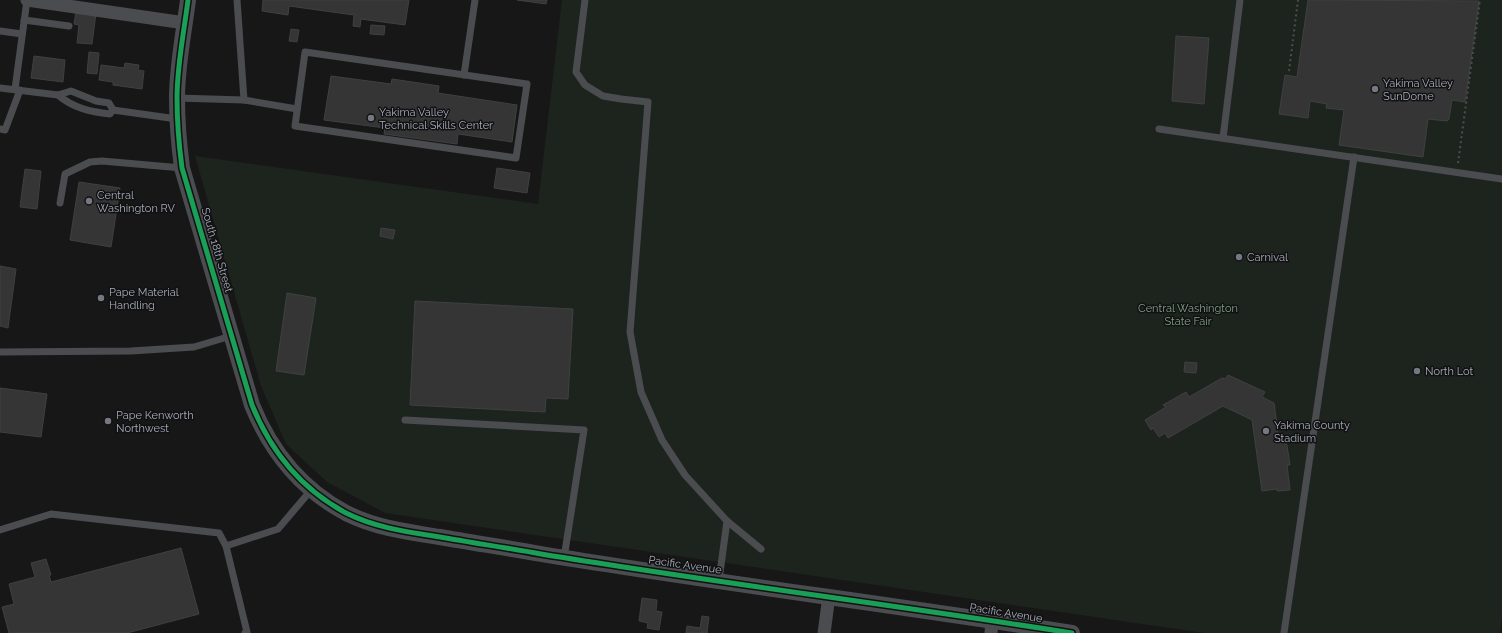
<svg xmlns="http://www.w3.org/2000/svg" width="1502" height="633" viewBox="0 0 1502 633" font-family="Raleway,sans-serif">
  <rect width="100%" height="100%" fill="#171717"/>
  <polygon fill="#1d241e" points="562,0 1502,0 1502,617 1500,633 1204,633 385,513 327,482 286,444 261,386 195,156 538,204"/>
  <g fill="#353536" stroke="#3f4043">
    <polygon points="263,0 409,0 405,25 361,19 360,27 353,26 354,15 289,6 288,15 262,11"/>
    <polygon points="517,0 547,0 546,4"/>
    <polygon points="1308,0 1479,1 1465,102 1452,100 1449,119 1447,121 1428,119 1423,157 1339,145 1344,110 1326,108 1327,104 1310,101 1308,118 1279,114 1285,75 1297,77"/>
    <polygon points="76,11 96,13 92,44 77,43 79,25 74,24"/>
    <polygon points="371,25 385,26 384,35 370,34"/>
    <polygon points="291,29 299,30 297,42 289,41"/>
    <polygon points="1176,36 1209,38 1204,104 1172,101"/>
    <polygon points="89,52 99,53 97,74 87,73"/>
    <polygon points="34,56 65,60 63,82 31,78"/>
    <polygon points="125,63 139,65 138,70 144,71 142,89 113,85 113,82 99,80 101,65 124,68"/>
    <polygon points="331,76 391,84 392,79 439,86 438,93 517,105 512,142 458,134 457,144 384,134 385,128 324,120"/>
    <polygon points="497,168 530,173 527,193 494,188"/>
    <polygon points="25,169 41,171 37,209 20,207"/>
    <polygon points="79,182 120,188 111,247 70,240"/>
    <polygon points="381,228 395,230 393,239 380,236"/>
    <polygon points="0,266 16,269 8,328 0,326"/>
    <polygon points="287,293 316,298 304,375 276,371"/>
    <polygon points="415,301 573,309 568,399 546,398 545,412 410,405"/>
    <polygon points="1185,362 1197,363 1196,373 1184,372"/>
    <polygon points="1228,375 1265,392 1262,397 1274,403 1279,440 1286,439 1290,465 1287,465 1290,490 1277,491 1277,489 1262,491 1252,420 1223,406 1168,438 1165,433 1159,437 1153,428 1151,430 1145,420 1166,407 1163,405 1186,392 1189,397 1222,378 1225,379"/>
    <polygon points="0,388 47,394 41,437 0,432"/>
    <polygon points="181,548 199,614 127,633 9,633 2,607 14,604 9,584 35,577 31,563 46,559 51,575 49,575 51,582"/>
    <polygon points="642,598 657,600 656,611 662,612 659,630 647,628 648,623 639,621"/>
    <polygon points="702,616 709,617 707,633 686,633 687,626 700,628"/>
  </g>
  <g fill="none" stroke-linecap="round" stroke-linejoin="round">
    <g stroke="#4d4e52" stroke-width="2" stroke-dasharray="2 3" stroke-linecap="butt">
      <polyline points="1289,71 1298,0"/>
      <polyline points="1458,163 1480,0"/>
    </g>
    <g stroke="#4b4c50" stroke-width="7">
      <polyline points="237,0 244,100"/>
      <polyline points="585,0 576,72 585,85 603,96 621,99 648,102 630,332 641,392 662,440 685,475 727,521 761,549"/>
      <polyline points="24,20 69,26"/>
      <polyline points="0,31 22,34"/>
      <polygon points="305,52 527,84 516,158 295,126"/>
      <polyline points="464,75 475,0"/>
      <polyline points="0,88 58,95"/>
      <polyline points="15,89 27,0"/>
      <path d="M71,91l25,10 13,2 4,7 -3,4c-19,-2 -37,-6 -52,-19z"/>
      <polyline points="177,98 244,100 297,109"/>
      <polyline points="113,110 177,119"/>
      <polyline points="0,129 5,130 20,90"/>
      <polyline points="1159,129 1502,179"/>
      <polyline points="1223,138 1240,0"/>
      <polyline points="60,203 65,174 90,162 102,161 182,168"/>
      <polyline points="0,352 131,351 194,347 231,336"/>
      <polyline points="405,420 584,430 564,558"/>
      <polyline points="0,530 51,514 219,533 226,546 247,632 245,633"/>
      <polyline points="226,546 278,529 312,489"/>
      <polyline points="719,580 727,521"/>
      <polyline points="1284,633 1354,157"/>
    </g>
    <g stroke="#4b4c50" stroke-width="13">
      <polyline points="27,0 185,23"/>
      <polyline points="824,633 829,596"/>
      <polyline points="991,633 992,621"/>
    </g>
    <path stroke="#4b4c50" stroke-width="16" d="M188,0c-4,32 -11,65 -11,98 0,23 2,47 5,70l70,237c19,47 49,84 94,108 30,15 62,19 94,24 34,6 68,11 101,17 177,29 354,51 531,79"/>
    <defs>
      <path id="cycleway" d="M188,0c-4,32 -11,65 -11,98 0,23 2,47 5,70l70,237c19,47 49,84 94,108 30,15 62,19 94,24 34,6 68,11 101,17 177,29 354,51 531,79"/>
    </defs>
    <use href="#cycleway" stroke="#111113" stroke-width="8"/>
    <use href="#cycleway" stroke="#1a9f57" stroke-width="5"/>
  </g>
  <g fill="#757880" stroke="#111113" stroke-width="1.5">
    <circle cx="1375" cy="89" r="4"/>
    <circle cx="371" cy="118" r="4"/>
    <circle cx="89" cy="201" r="4"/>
    <circle cx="1239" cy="257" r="4"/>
    <circle cx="101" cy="298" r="4"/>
    <circle cx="1417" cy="371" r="4"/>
    <circle cx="108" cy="421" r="4"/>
    <circle cx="1266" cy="431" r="4"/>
  </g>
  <g text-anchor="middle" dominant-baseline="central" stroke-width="3" stroke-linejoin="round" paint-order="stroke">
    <g font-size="11" fill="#a8adb8" stroke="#111113" text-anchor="start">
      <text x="1383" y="83">Yakima Valley<tspan x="1383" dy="13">SunDome</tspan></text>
      <text x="379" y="112">Yakima Valley<tspan x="379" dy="13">Technical Skills Center</tspan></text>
      <text x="97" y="195">Central<tspan x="97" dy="13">Washington RV</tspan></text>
      <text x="1247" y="257">Carnival</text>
      <text x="109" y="292">Pape Material<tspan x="109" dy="13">Handling</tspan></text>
      <text x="1425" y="371">North Lot</text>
      <text x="116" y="415">Pape Kenworth<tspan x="116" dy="13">Northwest</tspan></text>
      <text x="1274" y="425">Yakima County<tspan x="1274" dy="13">Stadium</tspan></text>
    </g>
    <g font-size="11" fill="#a8adb8" stroke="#111113">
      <text transform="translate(217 250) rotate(74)">South 18th Street</text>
      <text transform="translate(685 565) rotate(8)">Pacific Avenue</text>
      <text transform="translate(1006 613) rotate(9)">Pacific Avenue</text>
    </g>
    <g font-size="11" fill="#7fa381" stroke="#111113">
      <text x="1188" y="308">Central Washington<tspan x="1188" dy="13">State Fair</tspan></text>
    </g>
  </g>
</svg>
